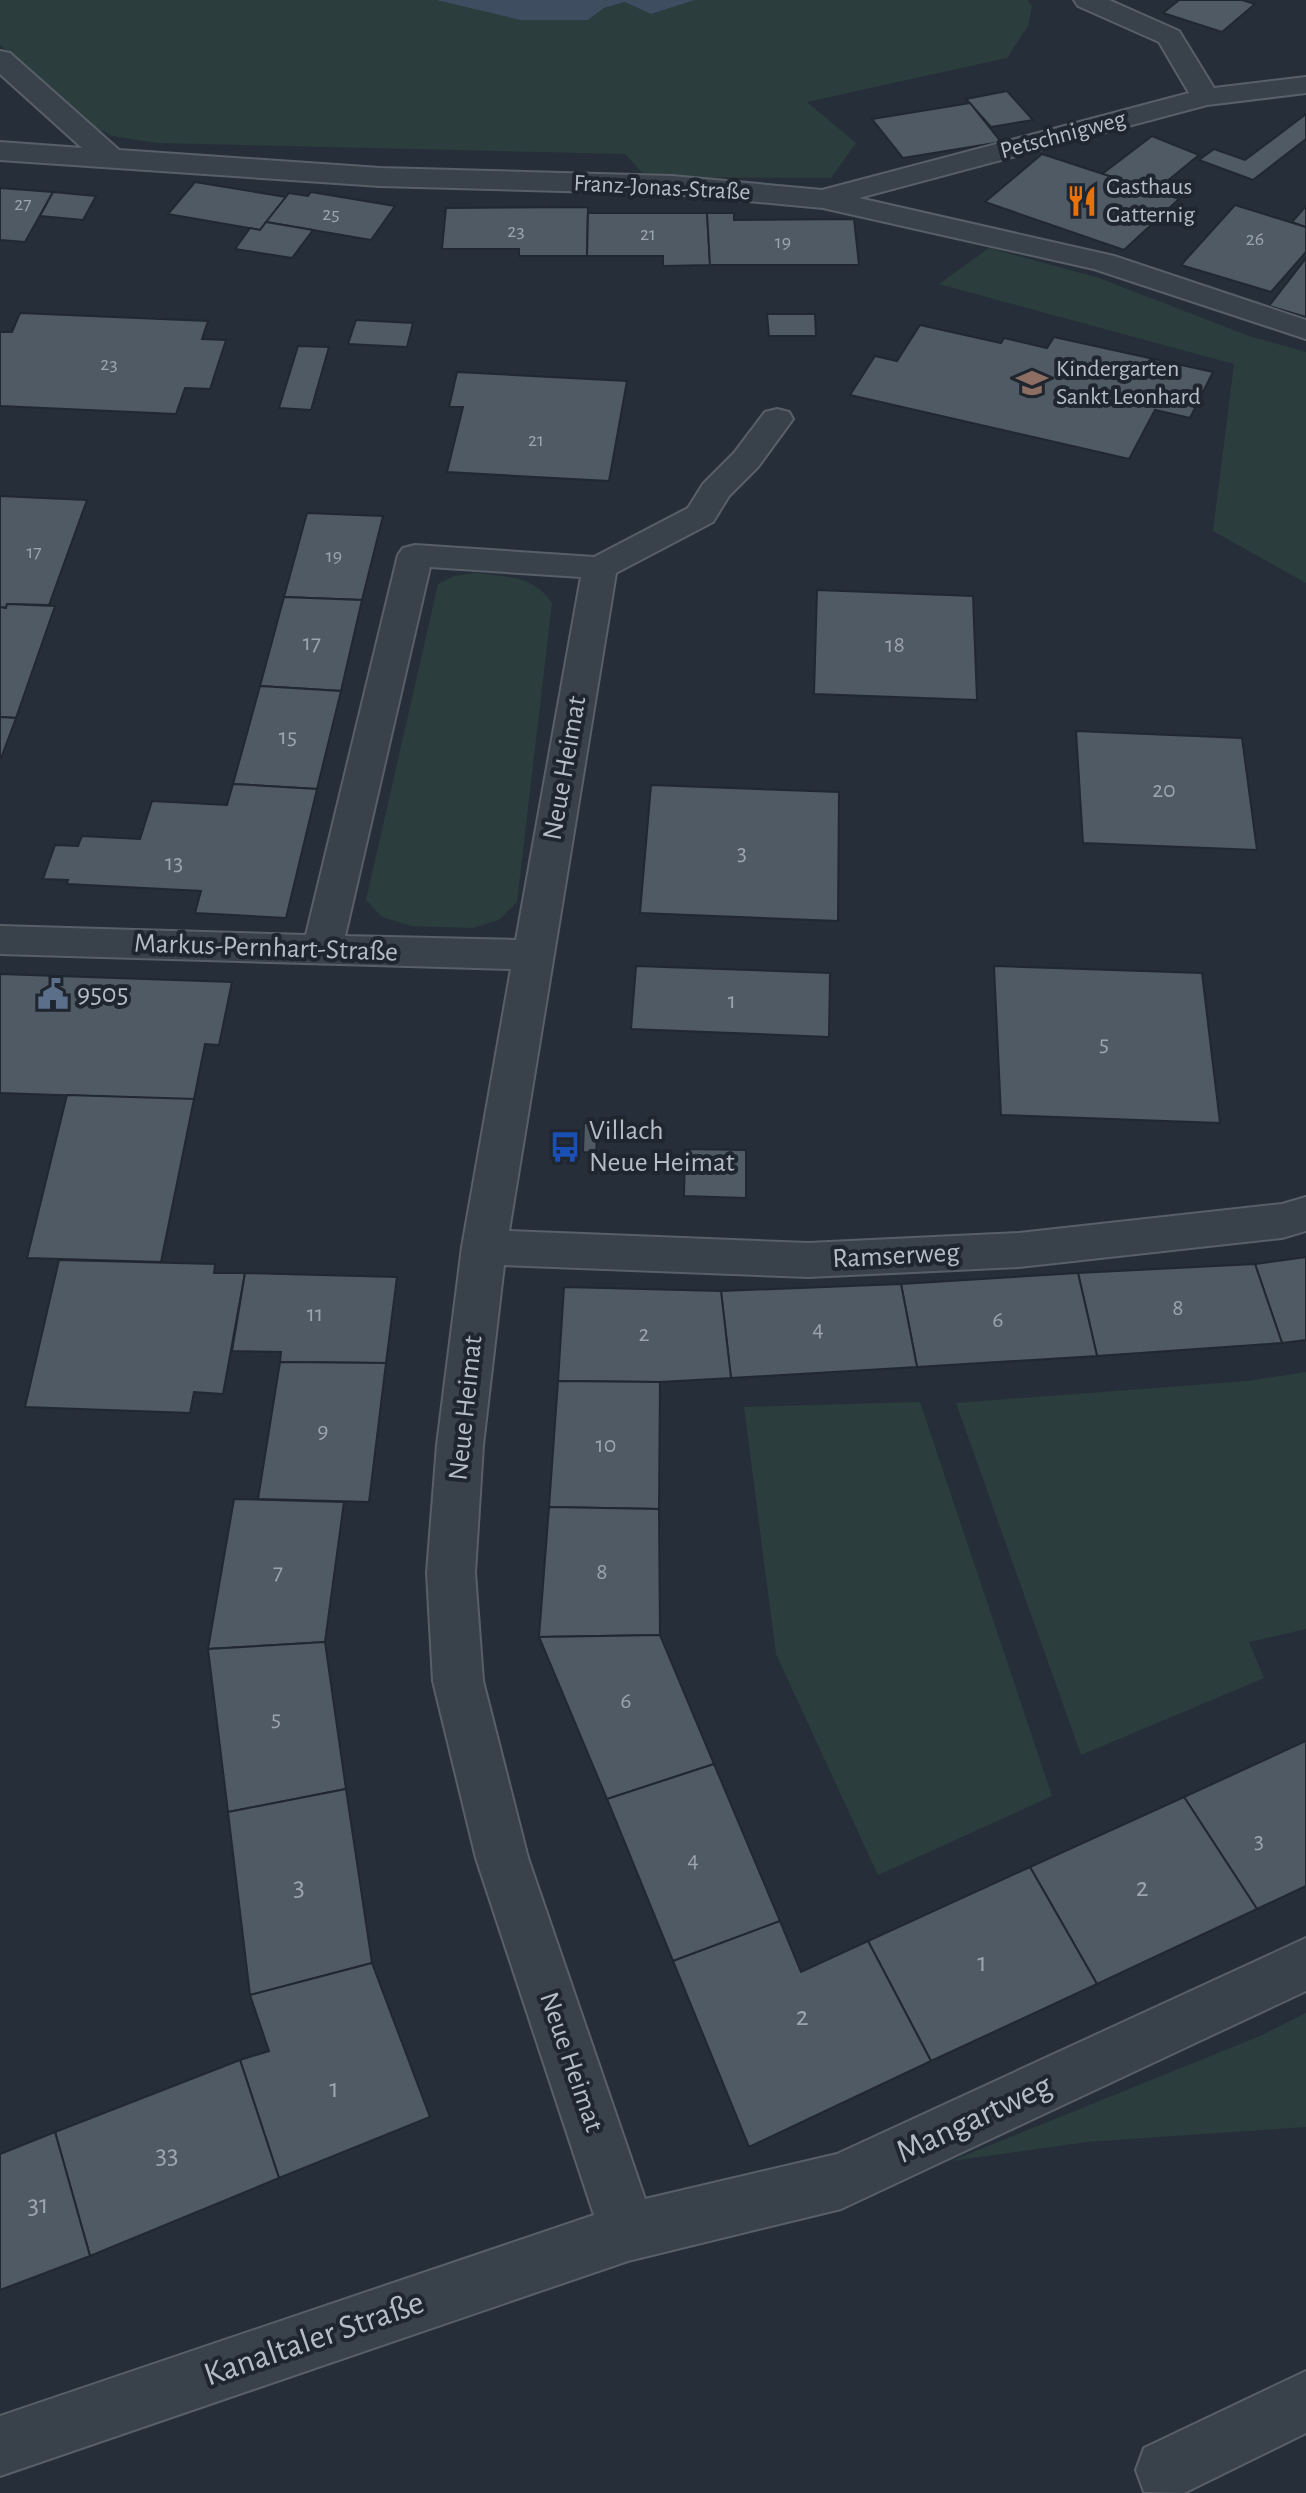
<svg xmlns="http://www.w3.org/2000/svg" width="1306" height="2493" viewBox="0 0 1306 2493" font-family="'Alegreya Sans',sans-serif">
  <rect width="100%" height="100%" fill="#262f39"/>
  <g fill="#2b3d3c">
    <polygon points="0,0 436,0 520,20 588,20 604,8 626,2 651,14 695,0 1027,0 1032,6 1028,26 1007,58 807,102 856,143 831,178 646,177 625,154 157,143 112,136 86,123 0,45"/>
    <polygon points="989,248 1099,278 1249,336 1306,352 1306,583 1213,531 1234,364 939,284"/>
    <path d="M475,573c32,4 58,2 77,30l-35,299 -18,18 -26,8 -61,-2 -30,-9 -16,-17 72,-316 16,-8z"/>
    <polygon points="1306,1372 1306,1629 1249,1642 1264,1678 1081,1755 956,1403 1248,1381"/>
    <polygon points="920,1402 1052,1796 878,1875 776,1654 744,1407"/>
    <polygon points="1306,2013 1306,2127 1087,2142 951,2161 1260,2036"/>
  </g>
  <polygon fill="#3e4e60" points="436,0 695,0 651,14 625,2 604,8 588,20 520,20"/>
  <g fill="#4f5a65" stroke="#212831" stroke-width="2">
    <polygon points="1179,0 1242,0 1255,4 1222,32 1163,13"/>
    <polygon points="1007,91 1033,120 991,127 966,99"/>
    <polygon points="970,103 1001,142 903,158 872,119"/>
    <polygon points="1306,114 1306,139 1253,180 1199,160 1214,149 1245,160"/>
    <polygon points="1152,136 1199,155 1155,191 1102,174"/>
    <polygon points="1042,154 1155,191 1179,199 1124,250 985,202"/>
    <polygon points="195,182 286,197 260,230 168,214"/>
    <polygon points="0,188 53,192 25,242 0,240"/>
    <polygon points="53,192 96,196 83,220 40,216"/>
    <polygon points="311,192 395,206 371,240 266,222 289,193 308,196"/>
    <polygon points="1235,205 1306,227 1306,252 1271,292 1181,265"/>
    <polygon points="1306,206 1306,227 1292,222"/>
    <polygon points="588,207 587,256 519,256 519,249 442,249 446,208"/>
    <polygon points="588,213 707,213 710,265 663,266 663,256 587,256"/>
    <polygon points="707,213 734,213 734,220 854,219 859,265 710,265"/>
    <polygon points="266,222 313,230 292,258 235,249 250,228 260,230"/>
    <polygon points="1306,258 1306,317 1269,306"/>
    <polygon points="20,313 208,321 202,339 226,340 210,389 185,388 176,414 0,406 0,332 12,332"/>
    <polygon points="767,314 815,314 816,336 769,336"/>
    <polygon points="356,320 413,323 407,347 348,344"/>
    <polygon points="920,325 1001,343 1004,338 1047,348 1054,337 1213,372 1190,418 1155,410 1129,459 850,395 875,356 897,361"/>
    <polygon points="298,346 329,347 311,410 279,408"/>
    <polygon points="457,372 627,381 609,481 447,472 463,407 449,407"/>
    <polygon points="0,496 87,500 49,605 7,604 6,608 0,607"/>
    <polygon points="307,513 383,516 362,600 284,597"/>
    <polygon points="817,590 973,596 977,700 814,694"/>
    <polygon points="284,597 362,600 341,691 260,686"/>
    <polygon points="7,604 55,606 16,718 0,717 0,607 6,608"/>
    <polygon points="260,686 341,691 317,789 233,784"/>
    <polygon points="0,717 16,718 0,761"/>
    <polygon points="1076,731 1242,738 1257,850 1083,843"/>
    <polygon points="233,784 317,789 286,918 195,913 201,891 67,884 68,880 43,879 55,845 78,846 82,836 140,839 152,801 227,805"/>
    <polygon points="651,785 839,792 838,921 640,913"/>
    <polygon points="636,966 830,973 829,1037 631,1029"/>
    <polygon points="994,966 1202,973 1220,1123 1001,1115"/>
    <polygon points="0,974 232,982 219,1045 205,1044 194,1099 174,1099 0,1093"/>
    <polygon points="67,1095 194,1099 161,1262 27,1258"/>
    <polygon points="584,1123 598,1124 596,1153 583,1152"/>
    <polygon points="685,1149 746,1150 746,1198 684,1196"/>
    <polygon points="1306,1257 1306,1340 1282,1343 1255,1264"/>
    <polygon points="59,1260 215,1264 214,1273 245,1273 223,1394 194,1392 190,1413 25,1407"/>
    <polygon points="1255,1264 1282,1343 1097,1356 1078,1273"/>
    <polygon points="245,1273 397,1277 386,1363 280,1362 281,1352 232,1351"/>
    <polygon points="1078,1273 1097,1356 917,1367 901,1284"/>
    <polygon points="901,1284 917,1367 731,1378 721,1291"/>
    <polygon points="564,1287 721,1291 731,1378 660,1382 558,1381"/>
    <polygon points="280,1362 386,1363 369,1502 258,1499"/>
    <polygon points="558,1381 660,1382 659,1509 549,1507"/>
    <polygon points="234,1499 344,1502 325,1642 208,1649"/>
    <polygon points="549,1507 659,1509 660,1635 539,1637"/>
    <polygon points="660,1635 714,1764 607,1799 539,1637"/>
    <polygon points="325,1642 346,1789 228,1812 208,1649"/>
    <polygon points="1306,1741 1306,1886 1257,1909 1184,1797"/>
    <polygon points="714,1764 780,1921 673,1961 607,1799"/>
    <polygon points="346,1789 372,1963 250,1995 228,1812"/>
    <polygon points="1184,1797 1257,1909 1097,1984 1030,1867"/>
    <polygon points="1030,1867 1097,1984 931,2061 868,1941"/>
    <polygon points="780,1921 801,1972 868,1941 931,2061 749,2147 673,1961"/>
    <polygon points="372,1963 430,2117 279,2178 240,2060 269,2051 250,1995"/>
    <polygon points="240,2060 279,2178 90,2256 55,2132"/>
    <polygon points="55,2132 90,2256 0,2290 0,2154"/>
  </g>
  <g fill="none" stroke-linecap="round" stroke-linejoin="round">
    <defs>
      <g id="minor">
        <polygon points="1074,0 1109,0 1179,31 1214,88 1306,77 1306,93 1207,105 859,198 1114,256 1306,320 1306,339 1094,269 823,208 672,194 380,186 0,160 0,142 82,148 0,74 0,51 10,53 119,150 380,168 672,176 822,190 1189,93 1159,42 1078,6"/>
        <path d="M777,409l12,3 4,7 -35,48 -29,29 -16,26 -97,51 -107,658 299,12 211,-10 263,-29 24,-7v34l-24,7 -263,29 -211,10 -304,-12 -21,180 -8,128 8,108 45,177 117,341 192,-45 469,-216v53l-465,218 -213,52 -628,215v-60l594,-201 -118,-357 -43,-177 -6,-108 10,-128 25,-198 49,-278 -511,-15v-28l306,9 92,-380 5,-7 12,-3 179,12 94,-49 15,-24 31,-31 31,-41zM430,567l151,10 -65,363 -171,-4z"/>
        <polygon points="1306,2371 1306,2433 1184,2493 1144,2492 1136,2470 1144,2448"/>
      </g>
    </defs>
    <use href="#minor" stroke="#585f68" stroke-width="4"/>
    <use href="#minor" fill="#39414a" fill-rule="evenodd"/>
  </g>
  <defs>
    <symbol id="restaurant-bare" viewBox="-9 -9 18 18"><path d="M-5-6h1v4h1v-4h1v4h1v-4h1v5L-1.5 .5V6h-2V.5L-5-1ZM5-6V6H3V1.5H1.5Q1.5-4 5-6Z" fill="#e8710a" stroke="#1f262f" stroke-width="2.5" paint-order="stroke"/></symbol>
    <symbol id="school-bare" viewBox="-9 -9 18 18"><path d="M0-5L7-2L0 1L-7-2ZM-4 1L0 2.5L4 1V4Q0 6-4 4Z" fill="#8d6e63" stroke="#1f262f" stroke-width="2.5" paint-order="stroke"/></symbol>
    <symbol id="civic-bare" viewBox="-9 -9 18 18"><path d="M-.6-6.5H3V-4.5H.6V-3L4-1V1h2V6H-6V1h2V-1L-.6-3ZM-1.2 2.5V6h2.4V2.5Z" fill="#5c6f8a" stroke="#1f262f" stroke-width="2.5" paint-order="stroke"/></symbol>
    <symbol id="bus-bare" viewBox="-9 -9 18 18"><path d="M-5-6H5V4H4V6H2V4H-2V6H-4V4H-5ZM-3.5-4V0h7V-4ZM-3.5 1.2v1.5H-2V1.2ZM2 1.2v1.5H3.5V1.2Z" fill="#1a4fb4" stroke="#1f262f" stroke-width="2.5" paint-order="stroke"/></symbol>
  </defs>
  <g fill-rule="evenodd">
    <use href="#restaurant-bare" x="1060" y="179" width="44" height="44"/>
    <use href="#school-bare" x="1010" y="361" width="44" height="44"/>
    <use href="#civic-bare" x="31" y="972" width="44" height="44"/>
    <use href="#bus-bare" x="543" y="1125" width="44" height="44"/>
  </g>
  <g text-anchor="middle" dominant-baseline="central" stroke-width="8" stroke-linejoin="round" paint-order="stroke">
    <g font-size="20" fill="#9ca4ad">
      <text x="23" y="204">27</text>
      <text x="331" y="214">25</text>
      <text x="516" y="231">23</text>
      <text x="648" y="234">21</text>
      <text x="1255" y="239">26</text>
      <text x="783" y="242">19</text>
      <text x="109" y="364">23</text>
      <text x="536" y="440">21</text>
      <text x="34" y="552">17</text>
      <text x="334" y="556">19</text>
    </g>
    <g font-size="24" fill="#b5bcc5" stroke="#1f262f">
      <text transform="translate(1063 135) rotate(-15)">Petschnigweg</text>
      <text transform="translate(662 188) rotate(3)">Franz-Jonas-Straße</text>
    </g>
    <g font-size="24" fill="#b5bcc5" stroke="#1f262f" text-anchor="start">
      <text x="1106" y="187">Gasthaus<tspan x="1106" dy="28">Gatternig</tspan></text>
      <text x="1056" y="369">Kindergarten<tspan x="1056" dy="28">Sankt Leonhard</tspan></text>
    </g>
    <g font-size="24" fill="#9ca4ad">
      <text x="312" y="643">17</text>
      <text x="895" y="645">18</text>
      <text x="288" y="737">15</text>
      <text x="1164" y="790">20</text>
      <text x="742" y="853">3</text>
      <text x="174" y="863">13</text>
      <text x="732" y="1001">1</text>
      <text x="1104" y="1044">5</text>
      <text x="1178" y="1308">8</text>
      <text x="315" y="1314">11</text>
      <text x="998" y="1320">6</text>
      <text x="818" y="1329">4</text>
      <text x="644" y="1334">2</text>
      <text x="323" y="1431">9</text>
      <text x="606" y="1445">10</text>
      <text x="278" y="1572">7</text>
      <text x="602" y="1572">8</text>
      <text x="626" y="1701">6</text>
      <text x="276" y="1719">5</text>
      <text x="1259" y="1841">3</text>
      <text x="693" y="1860">4</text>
    </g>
    <g font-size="28" fill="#b5bcc5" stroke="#1f262f">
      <text transform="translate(565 768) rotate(-80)">Neue Heimat</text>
      <text transform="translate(266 948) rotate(2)">Markus-Pernhart-Straße</text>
      <text transform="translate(896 1256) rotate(-3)">Ramserweg</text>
      <text transform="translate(466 1408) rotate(-84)">Neue Heimat</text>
      <text transform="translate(571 2062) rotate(71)">Neue Heimat</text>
    </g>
    <g font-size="28" fill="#b5bcc5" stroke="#1f262f" text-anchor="start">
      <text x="77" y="994">9505</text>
      <text x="589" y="1131">Villach<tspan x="589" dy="32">Neue Heimat</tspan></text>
    </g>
    <g font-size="28" fill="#9ca4ad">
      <text x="299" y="1887">3</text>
      <text x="1142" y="1888">2</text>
      <text x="982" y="1963">1</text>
      <text x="802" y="2017">2</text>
      <text x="334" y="2089">1</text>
      <text x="167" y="2155">33</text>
      <text x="38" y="2205">31</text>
    </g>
    <g font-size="34" fill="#b5bcc5" stroke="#1f262f">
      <text transform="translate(974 2119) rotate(-25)">Mangartweg</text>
      <text transform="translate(314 2339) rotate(-19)">Kanaltaler Straße</text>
    </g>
  </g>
</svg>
